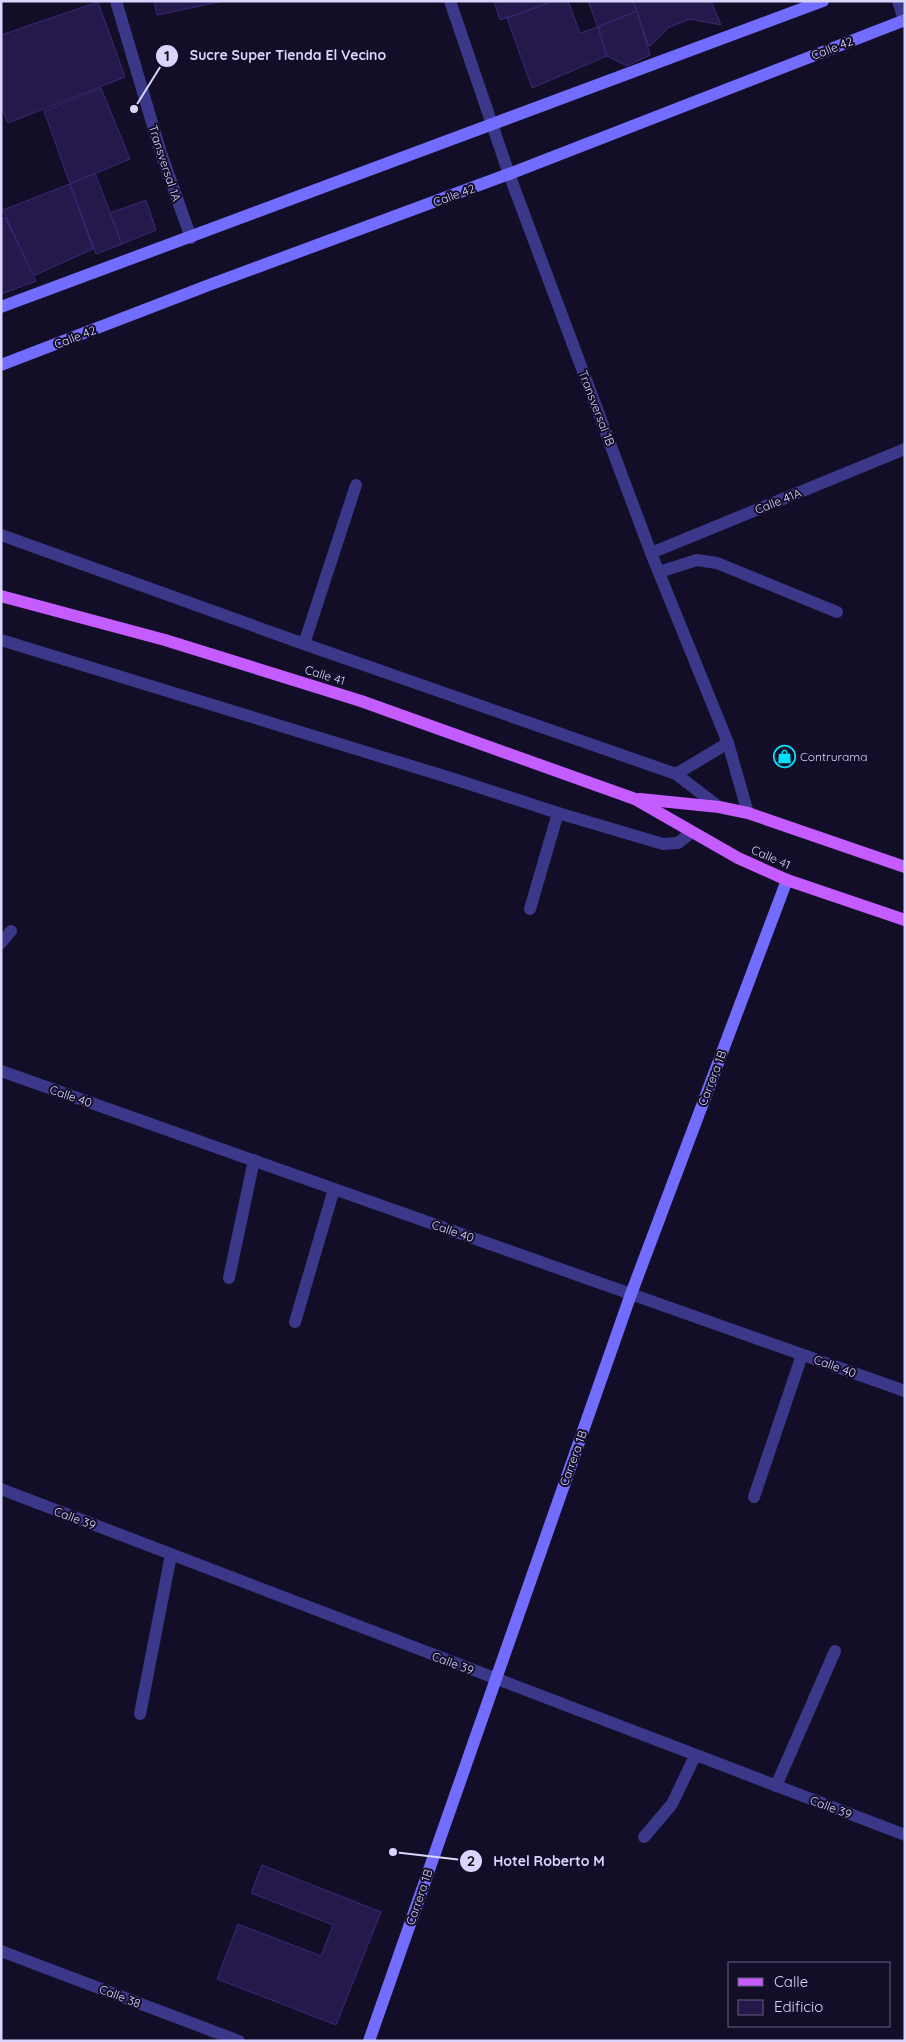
<svg xmlns="http://www.w3.org/2000/svg" width="906" height="2042" viewBox="0 0 906 2042" font-family="Quicksand,sans-serif">
  <rect width="100%" height="100%" fill="#130e28"/>
  <g fill="#24194a" stroke="#3a2a77">
    <polygon points="154,1 224,1 157,15"/>
    <polygon points="494,1 554,1 500,20"/>
    <polygon points="554,1 568,1 580,33 598,27 607,56 532,88 507,18"/>
    <polygon points="588,1 632,1 637,11 598,27"/>
    <polygon points="633,1 711,1 721,25 690,19 669,27 649,47"/>
    <polygon points="98,2 125,77 8,123 1,106 1,35"/>
    <polygon points="637,11 650,55 627,66 607,56 598,27"/>
    <polygon points="101,88 130,159 70,184 44,111"/>
    <polygon points="95,173 122,244 96,254 70,184"/>
    <polygon points="70,184 93,249 33,276 3,210"/>
    <polygon points="146,200 156,230 122,244 110,213"/>
    <polygon points="5,217 36,281 1,294 1,219"/>
    <polygon points="262,1865 381,1912 336,2025 217,1979 238,1924 321,1956 333,1925 251,1893"/>
  </g>
  <g fill="none" stroke-linecap="round" stroke-linejoin="round">
    <g stroke="#3b3789" stroke-width="12">
      <polyline points="659,572 697,560 717,563 837,612"/>
      <polyline points="304,644 356,485"/>
      <polyline points="530,909 558,813"/>
      <polyline points="1,943 11,931"/>
      <polyline points="229,1278 254,1160"/>
      <polyline points="295,1322 334,1189"/>
      <polyline points="754,1497 802,1355"/>
      <polyline points="140,1714 171,1555"/>
      <polyline points="776,1786 835,1651"/>
      <polyline points="644,1837 672,1804 695,1756"/>
    </g>
    <g stroke="#3b3789" stroke-width="12">
      <polyline points="116,1 161,153 191,238"/>
      <polyline points="450,1 509,174 651,553 728,743 748,813"/>
      <polyline points="898,1 905,22"/>
      <polyline points="1,535 304,644 676,774 719,807"/>
      <polyline points="651,553 905,449"/>
      <polyline points="1,640 457,780 558,813 663,844 678,843 692,832"/>
      <polyline points="676,774 728,743"/>
      <polyline points="1,1071 905,1391"/>
      <polyline points="1,1489 905,1835"/>
      <polyline points="1,1951 239,2041"/>
    </g>
    <g stroke="#726cff" stroke-width="12">
      <polyline points="1,307 823,1"/>
      <polyline points="1,365 209,285 509,174 905,20"/>
      <polyline points="369,2041 631,1294 787,880"/>
    </g>
    <g stroke="#c45cff" stroke-width="12">
      <polyline points="1,596 165,640 361,701 635,799 738,858 787,880 905,920"/>
      <polyline points="640,799 719,807 748,813 905,867"/>
    </g>
  </g>
  <defs>
    <symbol id="shop-ring" viewBox="-11 -11 22 22"><circle r="9.5" fill="#130e28" stroke="#01e2ff" stroke-width="1.5"/><path d="M-5-2.5h2.3a2.7 3.5 0 0 1 5.4 0H5L5.5 6h-11ZM-1.5-2.5h3a1.5 2.3 0 0 0-3 0Z" fill="#01e2ff"/></symbol>
  </defs>
  <g fill-rule="evenodd">
    <use href="#shop-ring" x="772" y="744" width="25" height="25"/>
  </g>
  <g text-anchor="middle" dominant-baseline="central" stroke-width="4" stroke-linejoin="round" paint-order="stroke">
    <g font-size="12" fill="#dad5ff" stroke="#130e28">
      <text transform="translate(832 48) rotate(-21)">Calle 42</text>
      <text transform="translate(165 163) rotate(72)">Transversal 1A</text>
      <text transform="translate(454 195) rotate(-20)">Calle 42</text>
      <text transform="translate(75 337) rotate(-21)">Calle 42</text>
      <text transform="translate(597 408) rotate(69)">Transversal 1B</text>
      <text transform="translate(778 501) rotate(-22)">Calle 41A</text>
      <text transform="translate(325 675) rotate(17)">Calle 41</text>
      <text transform="translate(771 857) rotate(24)">Calle 41</text>
      <text transform="translate(712 1078) rotate(-69)">Carrera 1B</text>
      <text transform="translate(71 1096) rotate(19)">Calle 40</text>
      <text transform="translate(453 1231) rotate(19)">Calle 40</text>
      <text transform="translate(835 1366) rotate(20)">Calle 40</text>
      <text transform="translate(573 1458) rotate(-70)">Carrera 1B</text>
      <text transform="translate(75 1518) rotate(21)">Calle 39</text>
      <text transform="translate(453 1663) rotate(21)">Calle 39</text>
      <text transform="translate(831 1807) rotate(21)">Calle 39</text>
      <text transform="translate(419 1897) rotate(-71)">Carrera 1B</text>
      <text transform="translate(120 1996) rotate(21)">Calle 38</text>
    </g>
    <g font-size="12" fill="#dad5ff" stroke="#130e28" text-anchor="start">
      <text x="800" y="756">Contrurama</text>
    </g>
  </g>
  <path fill="none" stroke="#dad5ff" stroke-width="2" d="M134 109L167 56M393 1852L471 1861"/>
  <g fill="#dad5ff" stroke="#130e28" stroke-width="2">
    <circle cx="134" cy="109" r="5"/>
    <circle cx="393" cy="1852" r="5"/>
    <circle cx="167" cy="56" r="12"/>
    <circle cx="471" cy="1861" r="12"/>
  </g>
  <g font-size="15" text-anchor="middle" font-weight="bold" fill="#111">
    <text x="167" y="61">1</text>
    <text x="471" y="1866">2</text>
  </g>
  <g font-size="14" text-anchor="middle" font-weight="bold" fill="#dad5ff" stroke="#130e28" stroke-width="4" stroke-linejoin="round" paint-order="stroke">
    <text x="288" y="60">Sucre Super Tienda El Vecino</text>
    <text x="549" y="1866">Hotel Roberto M</text>
  </g>
  <rect width="906" height="2042" fill="none" stroke="#dad5ff" stroke-width="5"/>
  <rect x="728" y="1962" width="162" height="65" fill="#130e28" stroke="#635e7e"/>
  <rect x="738" y="1978" width="25" height="8" fill="#c45cff" stroke="#635e7e"/>
  <text x="774" y="1987" font-size="15" fill="#dad5ff">Calle</text>
  <rect x="738" y="2000" width="25" height="15" fill="#24194a" stroke="#635e7e"/>
  <text x="774" y="2012" font-size="15" fill="#dad5ff">Edificio</text>
</svg>
